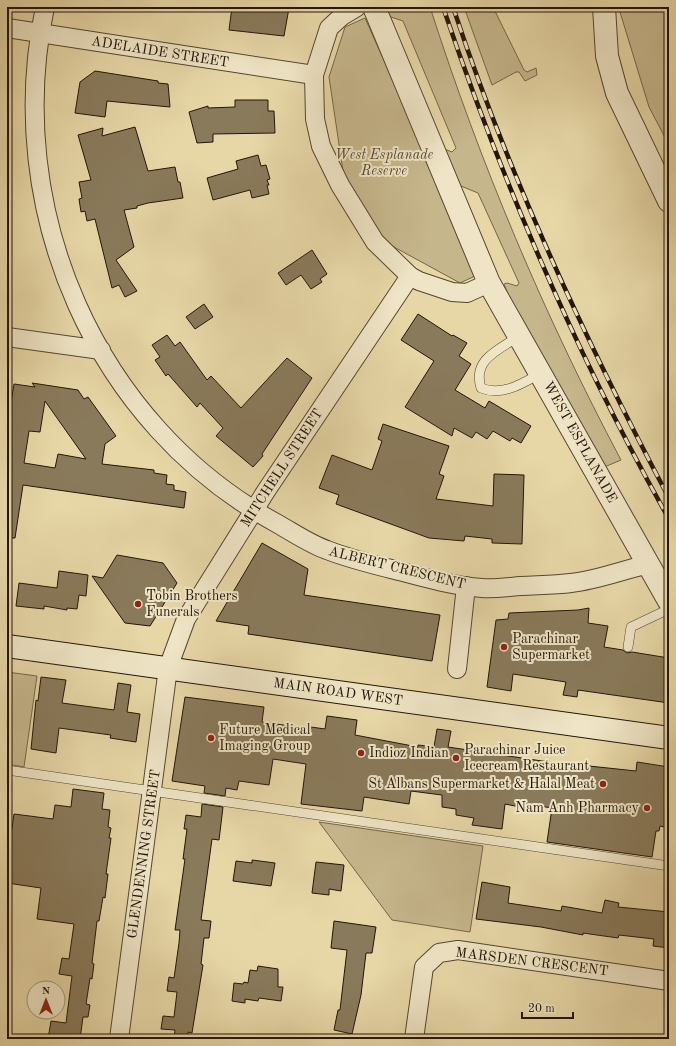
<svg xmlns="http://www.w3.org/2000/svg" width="676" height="1046" viewBox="0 0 676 1046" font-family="'Old Standard TT',serif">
  <rect width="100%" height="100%" fill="#e7d7a7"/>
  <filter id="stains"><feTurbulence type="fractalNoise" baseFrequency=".005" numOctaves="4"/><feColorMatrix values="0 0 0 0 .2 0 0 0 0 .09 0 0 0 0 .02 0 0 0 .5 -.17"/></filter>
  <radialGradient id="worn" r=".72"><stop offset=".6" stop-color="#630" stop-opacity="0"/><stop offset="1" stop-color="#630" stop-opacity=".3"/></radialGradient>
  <g fill="#c6b68c" stroke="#75664a">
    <path d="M379,7h51c50,156 114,308 191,453l-19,8 -85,-151 -13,-33 3,-1 10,3 2,-3 -41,-90 -22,-9 -17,-37 13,5 4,-4 -53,-127 -21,-7z"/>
    <polygon points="464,7 493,7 524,70 527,72 536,68 537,75 525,81 519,72 516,72 492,85"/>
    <polygon points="622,7 669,7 669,145 649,107 620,12"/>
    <polygon points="365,18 476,267 473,277 460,283 383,241 344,178 329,77 345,27"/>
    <polygon points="7,672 37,676 24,767 7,764"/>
    <polygon points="319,822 483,846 470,932 392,920"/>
  </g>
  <g fill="#897a5b" stroke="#241508" fill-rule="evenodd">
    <polygon points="232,7 289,8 284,36 229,30"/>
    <polygon points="95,71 158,81 158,83 168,84 170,107 107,101 105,117 75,113 80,82"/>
    <polygon points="235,100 268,100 268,111 274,111 275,133 213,134 213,142 197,143 189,112 208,106 208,108 235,107"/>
    <polygon points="135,127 148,171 175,167 178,182 180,182 183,198 148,203 137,206 137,208 124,210 134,247 116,260 137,291 125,297 119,285 112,288 95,219 87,221 85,211 81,212 79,199 82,198 79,182 91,180 78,135 103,128 102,136"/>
    <polygon points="258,155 261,166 266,165 270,179 267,180 269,185 267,185 269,194 252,198 250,190 213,200 207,178 238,169 236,161"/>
    <polygon points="312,250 327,274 320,279 322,282 311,289 301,275 286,285 278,273"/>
    <polygon points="204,304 213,317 195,329 186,317"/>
    <polygon points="418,314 452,336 453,335 467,343 459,356 471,364 455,390 485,408 489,401 531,426 521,443 512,438 510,441 493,431 487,439 476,432 472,438 454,428 452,436 405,407 434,361 401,340"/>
    <polygon points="167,335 175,346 180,342 207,380 211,376 241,408 287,358 312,378 262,454 263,456 253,467 216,436 223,428 200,403 197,407 168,374 166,376 155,360 160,357 152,345"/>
    <path d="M32,383l46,7 6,9 4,-2 28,39 -11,8 -3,20 52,6v3l13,2 -1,9 8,1v5l12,2 -2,16 -161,-23 -8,53h-8v-112l7,-42 21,3zM45,401l41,58 -28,-5 -3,14 -31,-5 5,-32 11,1z"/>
    <polygon points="383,424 449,446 439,474 444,476 436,499 493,506 494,474 524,475 522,544 492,543 492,539 465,536 464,541 429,538 336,504 339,495 319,488 332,455 372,470 382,441 378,439"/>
    <polygon points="262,543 308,569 304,595 440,615 432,661 248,634 249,626 216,621"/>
    <polygon points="117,555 163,563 177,583 150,626 125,623 92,576 103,578"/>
    <polygon points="59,571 88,575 86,596 79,595 77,609 67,608 67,610 44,606 44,609 16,606 19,583 57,588"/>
    <polygon points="589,608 588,623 608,626 604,647 623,650 627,653 632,652 669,658 669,703 578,690 577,697 563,695 566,682 513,674 511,691 487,687 496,620 508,619 509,613 578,610"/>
    <polygon points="41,677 66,680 62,703 114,710 118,683 131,685 127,712 140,714 136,742 110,738 111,735 59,728 56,753 31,749 36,700 38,701"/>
    <polygon points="185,697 264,707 262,722 311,729 311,727 325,729 327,716 357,720 355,735 418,747 418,745 434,747 437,729 451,731 448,747 589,768 589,766 636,771 637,762 669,767 666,790 669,791 669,828 660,826 659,831 656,831 652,857 547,842 552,808 521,803 520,807 505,804 502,829 472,825 474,818 456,815 456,809 442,807 442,795 411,791 409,804 364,797 362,811 301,804 306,764 273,759 269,785 239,781 237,790 226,788 225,796 204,793 205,786 172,781"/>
    <polygon points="73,789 104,793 102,809 110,810 108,827 111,828 109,838 111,838 106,874 108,874 105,898 103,897 99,921 97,921 92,963 94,964 92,979 90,978 86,1004 90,1005 88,1017 83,1017 80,1039 48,1039 51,1021 66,1023 72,976 59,974 62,958 69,959 74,924 37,919 41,888 7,883 7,842 9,834 11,835 14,814 53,819 55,805 71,807"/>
    <polygon points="202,804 223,807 219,840 212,839 201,920 211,921 209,938 204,938 201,964 203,965 192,1033 188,1032 188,1039 174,1039 175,1030 161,1029 163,1016 174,1017 177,992 167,991 169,977 174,978 179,943 180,930 175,930 185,859 183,859 187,829 184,829 186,815 201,817"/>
    <polygon points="252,860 275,863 271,886 233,881 236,861 252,863"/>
    <polygon points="316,862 344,865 341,891 329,889 329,895 312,893"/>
    <polygon points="482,882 510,887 508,903 561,911 562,906 602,913 605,900 619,903 618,907 669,912 669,948 653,946 654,939 619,935 618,938 583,933 583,935 541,927 476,919"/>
    <polygon points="334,921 376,927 372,953 366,953 361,995 352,1034 334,1030 338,1010 340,1010 347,950 331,948"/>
    <polygon points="258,966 278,969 278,987 283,987 281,1001 259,998 258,1001 245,999 245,1003 232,1001 234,983 243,984 244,982 248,983 250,970 257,971"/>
  </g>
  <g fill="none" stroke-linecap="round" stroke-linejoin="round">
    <defs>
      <g id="service">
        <path d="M519,336c-20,14 -47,23 -38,52 21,9 42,-5 60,-15"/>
        <polyline points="628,647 631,627 669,609"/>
        <polyline points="7,770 669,866"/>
      </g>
      <g id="minor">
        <path d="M45,7c-43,202 50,418 233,517 16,9 32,20 49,26 23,9 48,15 72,21 26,7 55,15 83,17 12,1 26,-1 39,-2 17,-1 34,-1 50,-3 26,-3 52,-13 78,-19"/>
        <polyline points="357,7 342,16 329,28 314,75 315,119 321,146 340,185 375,242 410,276 419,281 452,292 467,293 489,283"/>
        <polyline points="7,28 314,75"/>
        <polyline points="7,337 101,350"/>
        <polyline points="457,669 466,586"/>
        <polyline points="119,1039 168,668 186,619 266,491 410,276"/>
        <polyline points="414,1039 424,967 439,953 458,950 669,981"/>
      </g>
      <g id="tertiary">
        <polyline points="374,7 489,283 669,601"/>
        <polyline points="604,7 607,56 617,93 669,201"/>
      </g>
      <polyline id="secondary" points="7,646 669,738"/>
    </defs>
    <use href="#service" stroke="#554630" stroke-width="10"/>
    <use href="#minor" stroke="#554630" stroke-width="20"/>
    <use href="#tertiary" stroke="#554630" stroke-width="24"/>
    <use href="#secondary" stroke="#241508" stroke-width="24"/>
    <use href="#service" stroke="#efe5c6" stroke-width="9"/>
    <use href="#minor" stroke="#efe5c6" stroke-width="18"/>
    <use href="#tertiary" stroke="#efe5c6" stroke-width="22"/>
    <use href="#secondary" stroke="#efe5c6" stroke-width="22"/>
    <defs>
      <g id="rail">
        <path d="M443,7c60,177 134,349 226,512"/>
        <path d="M453,7c56,170 132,333 216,491"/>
      </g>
    </defs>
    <use href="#rail" stroke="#241508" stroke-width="4.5"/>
    <use href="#rail" stroke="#efe5c6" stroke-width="3" stroke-dasharray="9" stroke-linecap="butt"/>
  </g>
  <g fill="#8f2418" stroke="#efe5c6" stroke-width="1.5">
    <circle cx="138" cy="604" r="4"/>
    <circle cx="504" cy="647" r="4"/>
    <circle cx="211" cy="738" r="4"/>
    <circle cx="361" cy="753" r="4"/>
    <circle cx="456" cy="758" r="4"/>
    <circle cx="603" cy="784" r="4"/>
    <circle cx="647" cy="808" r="4"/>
  </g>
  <g text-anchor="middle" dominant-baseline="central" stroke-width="4" stroke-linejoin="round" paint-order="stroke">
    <g font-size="14" fill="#241508" stroke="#efe5c6">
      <text transform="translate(160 52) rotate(9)">ADELAIDE STREET</text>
      <text transform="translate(580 442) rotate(61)">WEST ESPLANADE</text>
      <text transform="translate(282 468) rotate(-57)">MITCHELL STREET</text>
      <text transform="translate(397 568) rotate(14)">ALBERT CRESCENT</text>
      <text transform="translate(338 692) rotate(8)">MAIN ROAD WEST</text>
      <text transform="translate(144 854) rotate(-82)">GLENDENNING STREET</text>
      <text transform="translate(532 962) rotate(7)">MARSDEN CRESCENT</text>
    </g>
    <g font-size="14" font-style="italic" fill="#554530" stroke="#efe5c6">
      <text x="384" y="155">West Esplanade<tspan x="384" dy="16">Reserve</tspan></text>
    </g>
    <g font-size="14" fill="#241508" stroke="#efe5c6" text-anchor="start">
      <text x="146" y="596">Tobin Brothers<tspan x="146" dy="16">Funerals</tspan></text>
      <text x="512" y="639">Parachinar<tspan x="512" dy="16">Supermarket</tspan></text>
      <text x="219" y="730">Future Medical<tspan x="219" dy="16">Imaging Group</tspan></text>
      <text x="464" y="750">Parachinar Juice<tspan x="464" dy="16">Icecream Restaurant</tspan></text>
      <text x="369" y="753">Indioz Indian</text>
      <text x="595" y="784" text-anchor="end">St Albans Supermarket &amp; Halal Meat</text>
      <text x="639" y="808" text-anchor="end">Nam Anh Pharmacy</text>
    </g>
  </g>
  <rect width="676" height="1046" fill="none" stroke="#e7d7a7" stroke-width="24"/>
  <rect x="8" y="8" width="660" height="1030" fill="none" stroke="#241508" stroke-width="2"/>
  <rect x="12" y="12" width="652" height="1022" fill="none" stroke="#241508"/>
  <g transform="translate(46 1000)"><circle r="19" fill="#efe5c6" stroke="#9e927a"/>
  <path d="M0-3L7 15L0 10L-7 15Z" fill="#8f2418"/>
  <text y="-6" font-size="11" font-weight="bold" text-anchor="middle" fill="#241508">N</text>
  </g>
  <path d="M522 1012v6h51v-6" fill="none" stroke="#241508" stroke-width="2"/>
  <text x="528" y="1012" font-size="12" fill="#241508" stroke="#efe5c6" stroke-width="3" paint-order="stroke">20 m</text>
  <rect width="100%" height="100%" filter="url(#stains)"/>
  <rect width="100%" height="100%" fill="url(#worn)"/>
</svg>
